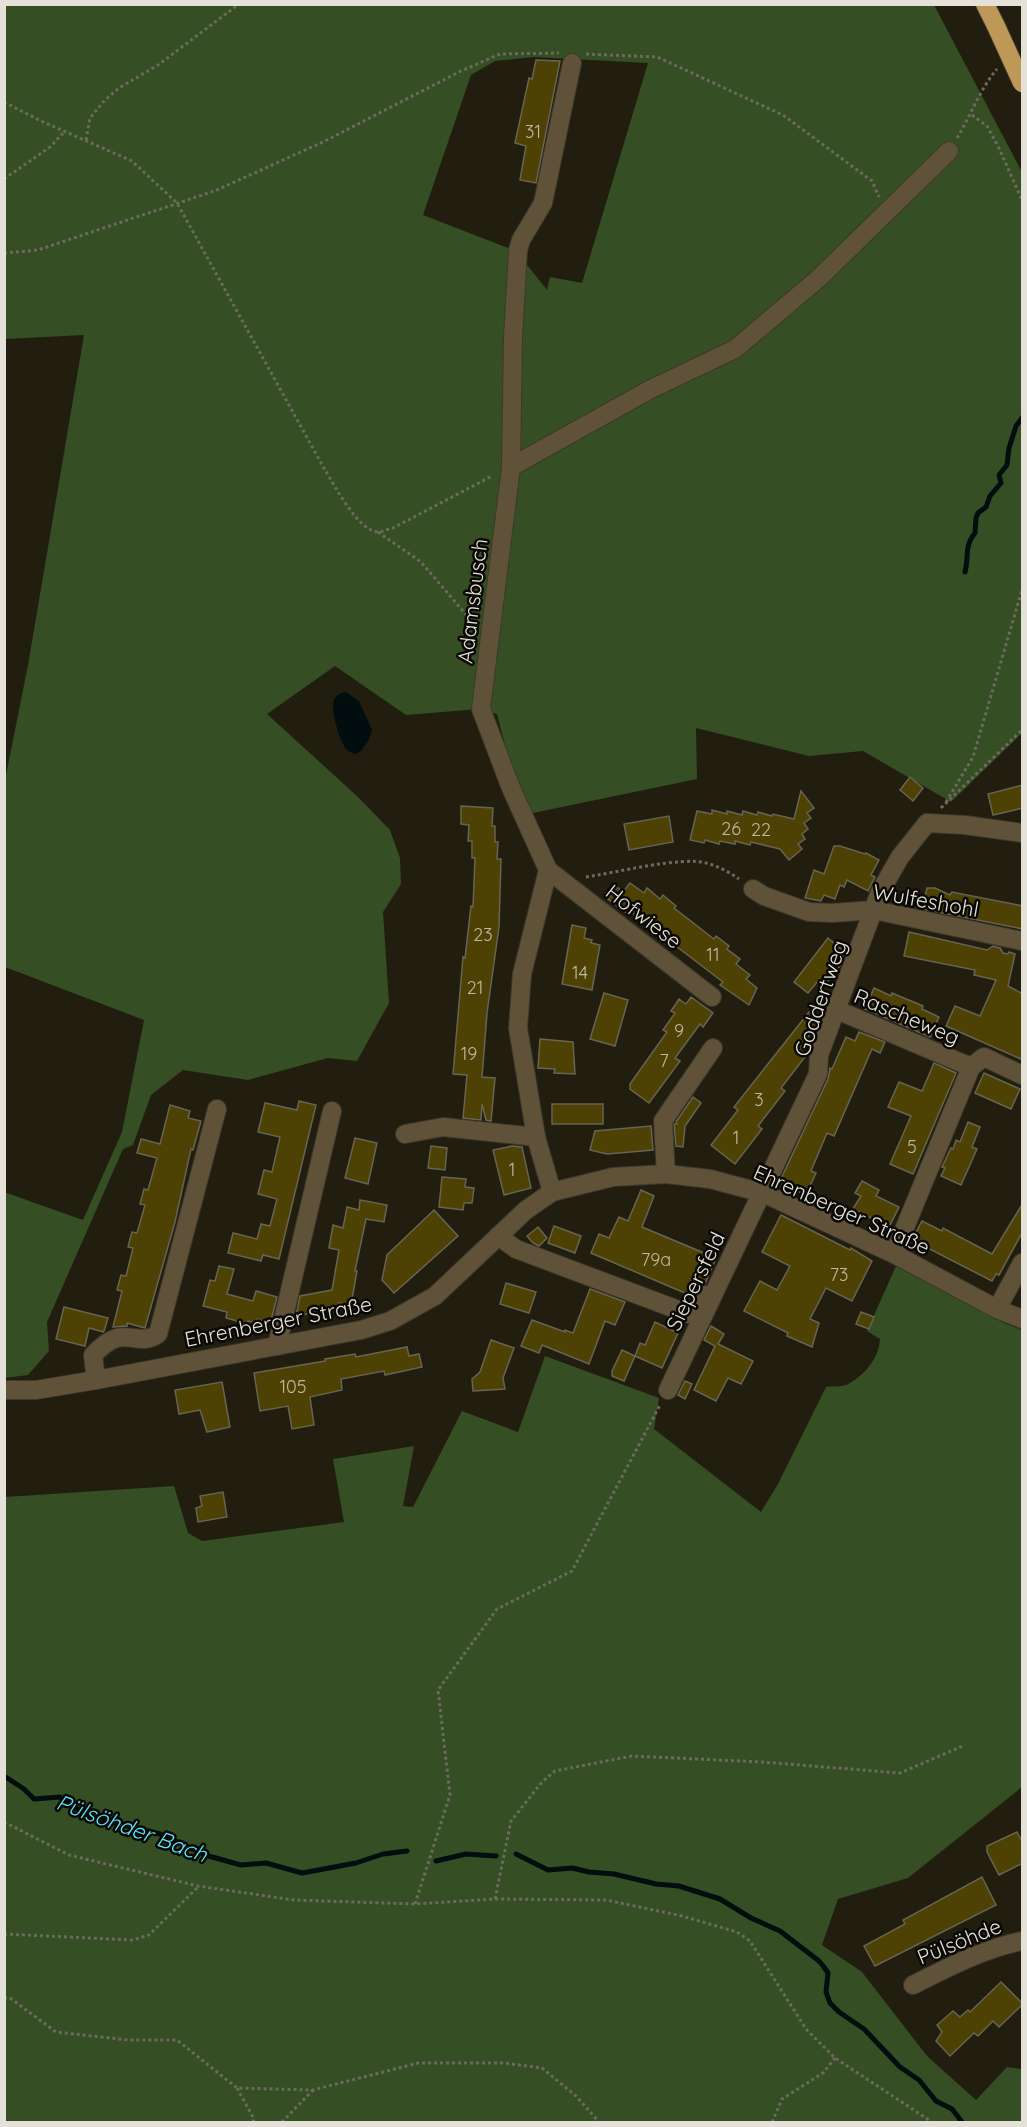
<svg xmlns="http://www.w3.org/2000/svg" width="1027" height="2127" viewBox="0 0 1027 2127" font-family="Quicksand,sans-serif">
  <rect width="100%" height="100%" fill="#211e10"/>
  <g fill="#354e23" fill-rule="evenodd">
    <path d="M5,5h929l88,167v561l-71,69 -88,-51 -54,5 -113,-28 1,51 -169,35 -14,-34 -17,-66 -18,-5 -73,6 -71,-49 -68,48 91,83 32,33 10,28 1,26 -18,28 6,91 -32,58 -29,-3 -80,22 -65,-10 -32,25 -18,50 -10,4 -76,173 2,29 -21,24 -23,3 -1,-186 79,28 39,-88 22,-112 -139,-53v-187l23,-115 56,-330 -79,4zM533,57l115,6 -66,220 -32,-6 -3,13 -31,-39 -93,-36 48,-140 24,-14z"/>
    <path d="M896,1266l108,57 18,7v457l-114,91 -70,21 -16,46 40,27 65,84 49,44 31,-33 15,2v53h-1017v-625l169,-11 14,47 14,8 142,-19 -11,-63 81,-13 -11,60 10,1 49,-96 56,21 27,-76 114,42 -5,31 107,83 17,-28 48,-97c6,-1 14,0 20,-2 17,-8 33,-26 34,-46l-13,-8z"/>
  </g>
  <path fill="#020d0f" d="M346,692l13,9 13,29 -3,9 -7,11 -6,4c-3,-1 -7,-2 -9,-4 -7,-7 -17,-41 -13,-50 2,-5 7,-7 12,-8z"/>
  <g fill="none" stroke-linecap="round" stroke-linejoin="round">
    <g stroke="#020d0f" stroke-width="5">
      <path d="M965,572c4,-15 -1,-26 10,-39l1,-15 2,-5 8,-6 4,-11 11,-13 -2,-8 8,-10 2,-17 7,-22 6,-8"/>
      <polyline points="4,1776 24,1789 34,1799 60,1797 87,1816 160,1834 205,1855 241,1865 266,1863 302,1873 356,1863 383,1854 407,1851"/>
      <polyline points="516,1854 548,1870 572,1868 589,1872 614,1874 656,1884 679,1886 720,1899 751,1918 780,1931 819,1961 824,1967 828,1973 826,1992 830,2003 839,2012 864,2029 900,2067 919,2080 936,2101 952,2109 962,2122"/>
      <polyline points="436,1861 466,1854 496,1856"/>
    </g>
  </g>
  <g fill="#4d4204" stroke="#676453" stroke-width="1.5">
    <polygon points="536,60 560,61 536,183 520,180 526,146 515,143 529,78 532,79"/>
    <polygon points="910,777 923,788 913,801 900,790"/>
    <polygon points="1023,785 1023,808 993,815 988,794"/>
    <polygon points="801,791 814,808 807,813 811,818 804,823 808,829 802,834 805,839 798,844 802,849 789,860 780,849 751,842 750,845 735,841 735,844 720,841 719,844 705,840 704,843 690,840 697,811 712,814 712,810 727,814 727,811 742,815 743,811 757,815 758,812 772,816 773,814 794,819"/>
    <polygon points="461,806 493,808 492,826 495,826 495,842 498,842 497,859 501,859 499,927 487,1013 482,1077 495,1078 491,1121 486,1120 482,1104 481,1120 463,1118 467,1075 453,1074 463,957 465,958 471,906 473,907 475,858 472,858 472,841 468,841 469,825 461,824"/>
    <polygon points="669,816 673,842 629,850 624,824"/>
    <polygon points="834,846 840,846 865,854 866,853 879,860 871,875 875,877 868,891 847,880 844,887 840,885 835,899 824,895 821,901 805,898 814,870 824,874"/>
    <polygon points="630,883 644,893 647,888 660,899 663,895 676,906 674,908 714,939 716,936 729,946 727,949 740,959 736,964 750,975 746,979 757,988 749,1005 720,985 723,982 630,911 628,914 608,899 617,887 623,892"/>
    <polygon points="927,888 935,888 950,895 952,892 1023,906 1023,929 922,909"/>
    <polygon points="572,925 586,928 584,938 592,940 591,943 600,945 592,990 562,984"/>
    <polygon points="909,932 987,950 993,946 1000,948 1003,953 1008,954 1009,952 1015,954 1008,986 1023,994 1023,1060 946,1026 955,1006 980,1016 996,980 974,975 975,970 904,956"/>
    <polygon points="828,938 845,952 840,966 824,986 818,981 808,993 794,982"/>
    <polygon points="874,988 891,996 892,993 923,1006 922,1009 939,1017 930,1037 865,1009"/>
    <polygon points="604,993 628,1000 615,1046 590,1039"/>
    <polygon points="691,997 713,1013 703,1027 700,1024 675,1058 680,1061 649,1103 630,1089 630,1084 667,1032 663,1030 675,1013 671,1011 679,999 686,1004"/>
    <polygon points="809,1012 820,1020 805,1041 810,1045 808,1053 781,1088 785,1091 758,1126 762,1129 735,1164 711,1145 738,1110 734,1107"/>
    <polygon points="859,1032 885,1042 880,1053 872,1049 834,1136 827,1133 811,1171 816,1173 806,1195 779,1183 828,1079 830,1068 832,1069 846,1037 855,1041"/>
    <polygon points="540,1039 573,1042 575,1074 554,1073 555,1069 538,1068"/>
    <polygon points="934,1063 956,1073 913,1174 890,1164 911,1116 888,1107 899,1082 922,1091"/>
    <polygon points="984,1073 1020,1089 1011,1109 975,1093"/>
    <polygon points="693,1097 701,1103 685,1126 683,1147 676,1146 674,1124 677,1124 676,1122"/>
    <polygon points="299,1101 316,1105 279,1259 263,1255 261,1261 228,1253 233,1233 257,1239 261,1224 270,1226 277,1199 258,1194 264,1170 272,1172 280,1137 258,1132 265,1103 297,1110"/>
    <rect x="552" y="1104" width="51" height="20"/>
    <polygon points="170,1105 190,1111 188,1118 201,1121 193,1150 191,1149 175,1222 145,1328 127,1323 127,1326 113,1327 122,1291 117,1290 121,1275 126,1276 133,1248 128,1247 130,1239 132,1232 137,1233 145,1205 140,1204 144,1189 148,1190 157,1158 137,1153 141,1139 160,1144"/>
    <polygon points="968,1122 980,1127 972,1147 977,1149 961,1185 941,1176 945,1168 942,1167 951,1148 953,1149 956,1140 960,1142"/>
    <polygon points="651,1126 653,1150 607,1154 590,1150 595,1131"/>
    <polygon points="355,1138 377,1143 368,1184 345,1178"/>
    <polygon points="431,1146 447,1148 445,1170 428,1168"/>
    <polygon points="512,1146 522,1147 531,1188 504,1195 493,1150"/>
    <polygon points="442,1177 466,1179 465,1187 474,1188 472,1203 464,1203 463,1210 439,1207"/>
    <polygon points="862,1181 879,1190 876,1196 899,1207 889,1227 853,1209 861,1196 855,1193"/>
    <polygon points="641,1190 654,1196 642,1227 716,1258 705,1284 698,1286 692,1296 591,1253 599,1234 609,1238 619,1217 628,1221"/>
    <polygon points="360,1200 387,1205 384,1222 366,1219 355,1271 357,1271 351,1305 339,1303 339,1308 296,1316 300,1296 332,1290 339,1250 329,1248 333,1225 343,1228 347,1207 359,1210"/>
    <polygon points="1023,1203 1023,1231 999,1275 996,1274 992,1281 912,1240 922,1221 942,1231 943,1228 992,1254"/>
    <polygon points="434,1210 458,1236 394,1293 382,1280 387,1255"/>
    <polygon points="781,1215 850,1250 851,1248 872,1261 852,1301 826,1288 810,1319 819,1323 812,1347 787,1336 788,1333 744,1311 760,1281 777,1290 790,1266 762,1252"/>
    <polygon points="554,1226 581,1236 575,1253 548,1243"/>
    <polygon points="538,1227 547,1238 539,1246 533,1243 527,1236"/>
    <polygon points="219,1266 234,1269 227,1294 253,1301 256,1291 277,1297 271,1321 266,1322 257,1319 256,1323 248,1321 248,1324 226,1318 227,1312 203,1306 210,1280 215,1281"/>
    <polygon points="506,1283 536,1292 529,1313 500,1304"/>
    <polygon points="590,1289 625,1302 615,1325 605,1321 589,1364 542,1345 539,1353 521,1346 532,1320 565,1332 565,1330 573,1333"/>
    <polygon points="64,1307 108,1318 104,1331 103,1332 89,1328 85,1346 56,1339"/>
    <polygon points="861,1312 874,1317 869,1329 856,1324"/>
    <polygon points="655,1322 678,1333 662,1368 635,1356 640,1343 645,1345"/>
    <polygon points="711,1326 724,1334 718,1344 753,1361 741,1384 728,1378 716,1401 694,1390 715,1346 704,1340"/>
    <polygon points="491,1340 514,1348 503,1378 505,1389 473,1391 472,1379 480,1372"/>
    <polygon points="407,1347 409,1356 419,1354 422,1367 385,1375 384,1371 341,1379 342,1390 310,1397 314,1425 292,1429 288,1406 260,1411 254,1373 325,1361 325,1359 355,1354 356,1357"/>
    <polygon points="622,1350 635,1356 624,1381 612,1376 612,1371"/>
    <polygon points="685,1381 692,1384 685,1399 678,1395"/>
    <polygon points="222,1382 230,1427 207,1432 200,1410 179,1414 175,1390"/>
    <polygon points="223,1492 227,1517 198,1522 196,1508 202,1506 200,1496"/>
    <polygon points="1017,1832 1023,1843 1023,1863 999,1875 987,1852 987,1846"/>
    <polygon points="982,1877 996,1905 875,1966 864,1946 905,1924 903,1920"/>
    <polygon points="1001,1982 1023,2004 999,2027 993,2021 978,2036 974,2033 950,2056 936,2041 942,2032 937,2025 953,2011 960,2017 968,2010 970,2012"/>
  </g>
  <g fill="none" stroke-linecap="round" stroke-linejoin="round">
    <defs>
      <g id="minor">
        <polyline points="511,467 649,390 735,349 819,278 949,151"/>
        <polyline points="548,870 712,997"/>
        <polyline points="753,889 764,896 809,912 832,913 874,910 1022,941"/>
        <polyline points="837,1010 971,1067 984,1057 1022,1075"/>
        <polyline points="405,1134 443,1127 536,1137"/>
        <polyline points="666,1174 663,1121 713,1048"/>
        <polyline points="552,1192 536,1137 518,1028 522,974 548,870 511,788 481,709 511,467 513,338 518,250 521,240 543,203 572,63"/>
        <path d="M498,1236l18,13 173,65c10,-2 12,-11 16,-19"/>
        <polyline points="894,1254 971,1067"/>
        <polyline points="997,1309 1022,1263"/>
        <polyline points="277,1346 332,1111"/>
        <path d="M96,1380l-3,-25c7,-7 14,-14 24,-17 16,-4 24,7 41,-4l59,-225"/>
        <polyline points="4,1390 36,1390 96,1380 361,1330 390,1321 435,1296 526,1210 552,1192 613,1177 666,1174 710,1179 763,1193 894,1254 997,1309 1022,1319"/>
        <polyline points="668,1390 818,1074 819,1055 880,892 900,857 927,823 965,825 1022,833"/>
        <path d="M913,1985c36,-18 70,-36 109,-44"/>
      </g>
      <polyline id="highway" points="985,4 996,26"/>
    </defs>
    <use href="#minor" stroke="#3c392c" stroke-width="20"/>
    <use href="#highway" stroke="#3c392c" stroke-width="20"/>
    <g stroke="#6c6a5e" stroke-width="3" stroke-dasharray="3 3" stroke-linecap="butt">
      <polyline points="586,54 657,57 783,115 872,181 879,197"/>
      <path d="M4,102l37,19 91,40 45,42 148,267c10,16 33,61 53,62 4,0 10,-3 15,-4l99,-52"/>
      <polyline points="972,115 987,126 998,146 1022,200"/>
      <path d="M957,138c14,-23 23,-49 40,-69"/>
      <polyline points="86,140 90,118 105,100 119,88 158,65 239,4"/>
      <polyline points="4,179 50,147 65,131"/>
      <polyline points="4,253 38,250 217,190 325,141 459,72 500,54 559,53"/>
      <polyline points="378,532 421,562 475,625"/>
      <polyline points="946,802 973,757 1022,590"/>
      <polyline points="941,808 1022,730"/>
      <path d="M586,877c28,-4 96,-21 120,-14 12,3 23,9 33,16"/>
      <polyline points="4,1822 69,1855 198,1886 294,1900 415,1904 495,1899 606,1900 682,1916 737,1932 750,1941 806,2029 835,2058 932,2122"/>
      <polyline points="495,1899 511,1821 542,1782 555,1771 632,1756 762,1762 900,1773 965,1745"/>
      <polyline points="415,1904 450,1795 438,1690 497,1609 572,1571 660,1405"/>
      <polyline points="4,1934 132,1940 149,1935 198,1887"/>
      <polyline points="4,1998 10,1998 56,2032 128,2040 177,2040 237,2088 313,2090 418,2063 504,2063 542,2068 576,2096 599,2122"/>
      <polyline points="237,2088 254,2119 253,2122"/>
      <polyline points="282,2122 313,2090"/>
      <polyline points="772,2122 782,2099 823,2073 835,2058"/>
    </g>
    <use href="#minor" stroke="#605239" stroke-width="18"/>
    <use href="#highway" stroke="#bd9857" stroke-width="18"/>
    <defs>
      <polyline id="highway-bridge" points="996,26 1022,83"/>
    </defs>
    <use href="#highway-bridge" stroke="#3c392c" stroke-width="20" stroke-linecap="butt"/>
    <use href="#highway-bridge" stroke="#bd9857" stroke-width="18"/>
  </g>
  <g text-anchor="middle" dominant-baseline="central" stroke-width="5" stroke-linejoin="round" paint-order="stroke">
    <g font-size="18" fill="#beb9a3">
      <text x="533" y="131">31</text>
      <text x="731" y="828">26</text>
      <text x="761" y="829">22</text>
      <text x="483" y="934">23</text>
      <text x="713" y="954">11</text>
      <text x="580" y="972">14</text>
      <text x="475" y="987">21</text>
      <text x="679" y="1030">9</text>
      <text x="469" y="1053">19</text>
      <text x="664" y="1060">7</text>
      <text x="759" y="1099">3</text>
      <text x="736" y="1137">1</text>
      <text x="912" y="1146">5</text>
      <text x="512" y="1169">1</text>
      <text x="656" y="1259">79a</text>
      <text x="839" y="1274">73</text>
      <text x="293" y="1386">105</text>
    </g>
    <g font-size="21" fill="#e3e1d8" stroke="#0a0804">
      <text transform="translate(472 601) rotate(-83)">Adamsbusch</text>
      <text transform="translate(926 900) rotate(10)">Wulfeshohl</text>
      <text transform="translate(644 916) rotate(38)">Hofwiese</text>
      <text transform="translate(820 998) rotate(-71)">Goddertweg</text>
      <text transform="translate(907 1016) rotate(23)">Rascheweg</text>
      <text transform="translate(842 1209) rotate(24)">Ehrenberger Straße</text>
      <text transform="translate(695 1281) rotate(-64)">Siepersfeld</text>
      <text transform="translate(278 1321) rotate(-11)">Ehrenberger Straße</text>
      <text transform="translate(959 1941) rotate(-22)">Pülsöhde</text>
    </g>
    <g font-size="22" font-style="italic" fill="#56e5fe" stroke="#0a0804">
      <text transform="translate(132 1828) rotate(20)">Pülsöhder Bach</text>
    </g>
  </g>
  <rect width="1027" height="2127" fill="none" stroke="#e3e1d8" stroke-width="12"/>
</svg>
